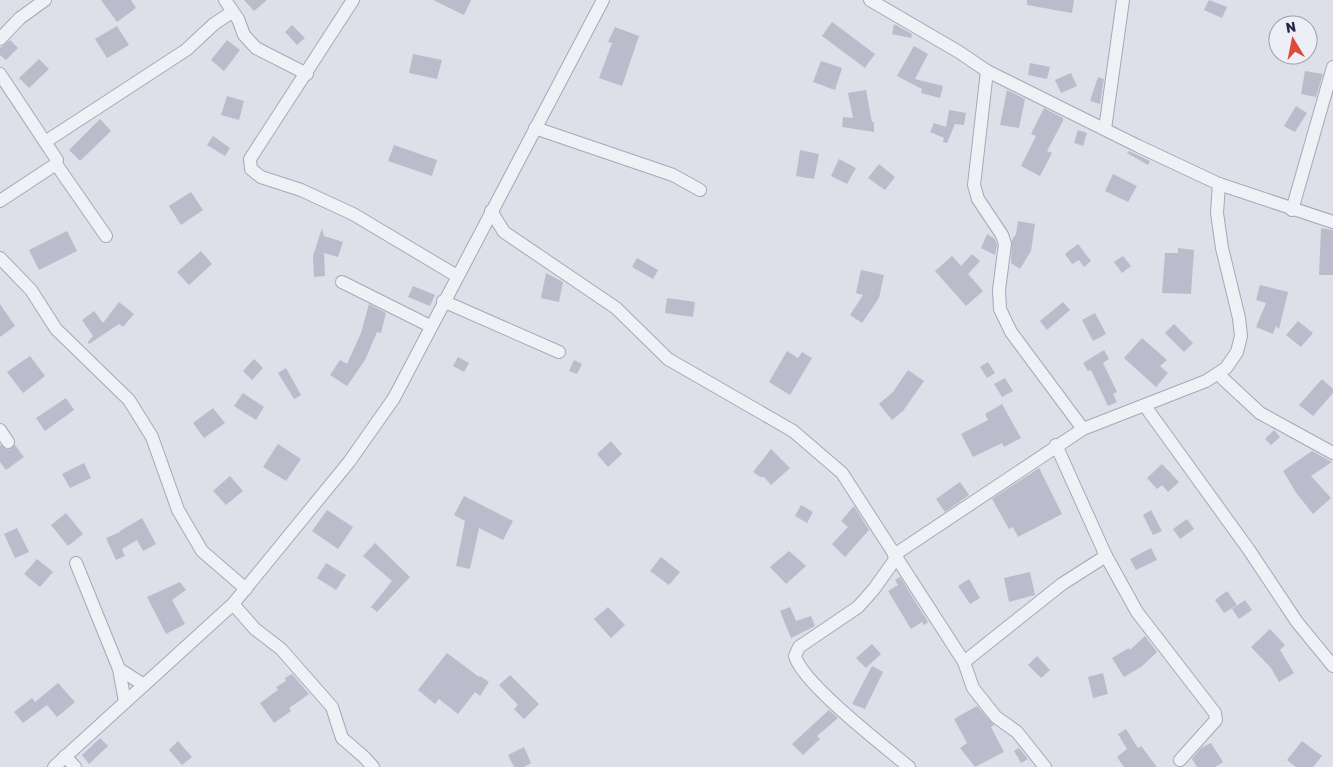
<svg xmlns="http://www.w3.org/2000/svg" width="1333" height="767" viewBox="0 0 1333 767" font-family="Rubik,sans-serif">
  <rect width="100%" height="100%" fill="#dddfe9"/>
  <g fill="#babccc">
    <polygon points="101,0 131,0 136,8 117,22"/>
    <polygon points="244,0 267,0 254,11"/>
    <polygon points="433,0 471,0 464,15"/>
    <polygon points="1027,0 1074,0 1072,13 1027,5"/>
    <polygon points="1209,0 1227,7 1222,18 1204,10"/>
    <polygon points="832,22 875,54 865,68 822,36"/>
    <polygon points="894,24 912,34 911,38 892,34"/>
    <polygon points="292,25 305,38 297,45 285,32"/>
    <polygon points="117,26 129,45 107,58 95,39"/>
    <polygon points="615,27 639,36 622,86 599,78 612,43 608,42"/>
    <polygon points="10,40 18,48 6,60 0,55 0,48"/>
    <polygon points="227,40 240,50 224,71 211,60"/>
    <polygon points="914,46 928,54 915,79 943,86 940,98 921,93 922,89 897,76"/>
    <polygon points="413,54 442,60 437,79 409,73"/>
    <polygon points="39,59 49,69 29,88 19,78"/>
    <polygon points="821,61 842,68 835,90 813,82"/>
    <polygon points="1030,63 1050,67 1047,79 1028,75"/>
    <polygon points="1305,71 1323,74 1316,97 1301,94"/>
    <polygon points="1071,73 1077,86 1061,93 1055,80"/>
    <polygon points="1098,77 1104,79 1100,104 1090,101"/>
    <polygon points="866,90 872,122 874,122 874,132 842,127 843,117 853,118 848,93"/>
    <polygon points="1007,90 1025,99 1019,128 1000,125"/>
    <polygon points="227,96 244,101 239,120 221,115"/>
    <polygon points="1296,106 1307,113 1295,132 1284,126"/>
    <polygon points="1044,108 1063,118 1063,121 1047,151 1052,153 1040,176 1021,166 1036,136 1031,134"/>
    <polygon points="949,110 966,113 964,125 955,124 947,143 943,142 944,138 930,132 934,123 946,127"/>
    <polygon points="100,119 111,131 80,161 69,150"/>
    <polygon points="1078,130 1087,133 1083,146 1074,143"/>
    <polygon points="213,136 230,148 225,156 207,145"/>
    <polygon points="394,145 437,160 432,176 388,161"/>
    <polygon points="800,150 819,154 814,179 796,176"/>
    <polygon points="1129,151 1150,161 1148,165 1127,153"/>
    <polygon points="839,159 856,168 847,184 831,176"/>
    <polygon points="879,164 895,177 885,190 868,178"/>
    <polygon points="1113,174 1137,186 1128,202 1105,191"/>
    <polygon points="191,192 203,210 181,225 169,206"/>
    <polygon points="1018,221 1035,224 1031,251 1020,269 1011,263 1012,240 1016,234"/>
    <polygon points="322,228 324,236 343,242 338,257 324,253 325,276 314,277 313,256"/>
    <polygon points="1321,228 1333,230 1333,275 1319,275"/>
    <polygon points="67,231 77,251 39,270 29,250"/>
    <polygon points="987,234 995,239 997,245 995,255 981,248"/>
    <polygon points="1078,244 1091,261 1084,267 1079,260 1072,264 1065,254"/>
    <polygon points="1178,248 1194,250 1191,294 1162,293 1165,253 1178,253"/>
    <polygon points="201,251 212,264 189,285 177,272"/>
    <polygon points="972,254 980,261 968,274 983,291 966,306 935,271 952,256 961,266"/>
    <polygon points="1123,256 1131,266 1122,273 1114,262"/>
    <polygon points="637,258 658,270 653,279 632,267"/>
    <polygon points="861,270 884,275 879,298 862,323 850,315 863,295 856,293"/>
    <polygon points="546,273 563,282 559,302 541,298"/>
    <polygon points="1260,285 1288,292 1279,329 1276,326 1273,334 1256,327 1266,303 1256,300"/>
    <polygon points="413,286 435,295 430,306 408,297"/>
    <polygon points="667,298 695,302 693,317 665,313"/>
    <polygon points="119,302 134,314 123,327 119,324 89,344 88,342 93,336 82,320 94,311 103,323"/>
    <polygon points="1063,302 1070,310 1047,330 1040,321"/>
    <polygon points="0,304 15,326 0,337"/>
    <polygon points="369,304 386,313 381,333 377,332 365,360 347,386 330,375 340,360 347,364 361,333"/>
    <polygon points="1095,313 1106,334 1093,341 1082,320"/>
    <polygon points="1298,321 1313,333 1301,347 1286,335"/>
    <polygon points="1174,324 1193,343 1184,352 1165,333"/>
    <polygon points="1142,338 1167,360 1160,366 1168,373 1156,387 1124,358"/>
    <polygon points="1104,350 1109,359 1103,363 1117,392 1113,394 1117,402 1108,406 1091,370 1088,371 1083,363"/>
    <polygon points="787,351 798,358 802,352 812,358 790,395 769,382"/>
    <polygon points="30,356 45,376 23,393 7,372"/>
    <polygon points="458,357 469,363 464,372 453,366"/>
    <polygon points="254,359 263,368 252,380 243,371"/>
    <polygon points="574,360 582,364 577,374 569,371"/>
    <polygon points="988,362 995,373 987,378 980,367"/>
    <polygon points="286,368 301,395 294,399 278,373"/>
    <polygon points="908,370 924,381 903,411 892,420 879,404 893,392"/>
    <polygon points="1005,378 1013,391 1002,397 994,384"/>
    <polygon points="1322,379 1333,389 1333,393 1313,416 1299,405"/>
    <polygon points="243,393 264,407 256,420 234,406"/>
    <polygon points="66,398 74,410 45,431 36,418"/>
    <polygon points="1002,404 1021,438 1004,447 1002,443 973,457 961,434 988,420 985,414"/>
    <polygon points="213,408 225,423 204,438 193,423"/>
    <polygon points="1274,430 1280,437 1271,445 1265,439"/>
    <polygon points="611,441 622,454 608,467 597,454"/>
    <polygon points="278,444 301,459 286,481 263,467"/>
    <polygon points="0,445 8,450 15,445 24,457 6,470 0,462"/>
    <polygon points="771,449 790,468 771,485 763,476 762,478 753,472"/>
    <polygon points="1312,451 1332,462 1311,476 1331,498 1313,514 1297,494 1283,471"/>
    <polygon points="84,463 91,478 70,488 62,474"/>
    <polygon points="1162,464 1179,482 1168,492 1162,485 1157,489 1147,478"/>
    <polygon points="1039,468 1062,514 1018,537 1013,527 1009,529 992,499"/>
    <polygon points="230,476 243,491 226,505 213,491"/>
    <polygon points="960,482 969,495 945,512 936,499"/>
    <polygon points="464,496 513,521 503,540 479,528 470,569 456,566 465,521 454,515"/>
    <polygon points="801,505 813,512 807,523 795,516"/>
    <polygon points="854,506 869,530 845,557 832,544 848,527 841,521"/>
    <polygon points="327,510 353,527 338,549 312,531"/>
    <polygon points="1151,510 1162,531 1153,535 1143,515"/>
    <polygon points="66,513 83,534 68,546 51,525"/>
    <polygon points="142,518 156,544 143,551 137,540 122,549 125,556 116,560 106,538 120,532 120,531"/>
    <polygon points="1187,519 1194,529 1180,539 1173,529"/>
    <polygon points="17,528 29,552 15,558 4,534"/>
    <polygon points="375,543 410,577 377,612 371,607 392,581 363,556"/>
    <polygon points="1151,548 1157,560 1136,570 1130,559"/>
    <polygon points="789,551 806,566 786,584 770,567"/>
    <polygon points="661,557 680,572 669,585 650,571"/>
    <polygon points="37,559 53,572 40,587 24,574"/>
    <polygon points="326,563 346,575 336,590 317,578"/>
    <polygon points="1030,572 1035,595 1009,602 1004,578"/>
    <polygon points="900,577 928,622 924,625 922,622 911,629 888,591 898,585 895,580"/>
    <polygon points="969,579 980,598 970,604 958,586"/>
    <polygon points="180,582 186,590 172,600 185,624 166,634 147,597"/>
    <polygon points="1227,591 1237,605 1224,613 1215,600"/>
    <polygon points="1245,600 1252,610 1239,619 1232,609"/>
    <polygon points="608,607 625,625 611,638 594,619"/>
    <polygon points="790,607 796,621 811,616 815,626 791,638 780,611"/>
    <polygon points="1270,629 1285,645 1280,650 1294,673 1279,682 1271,668 1251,647"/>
    <polygon points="1145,636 1157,652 1141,667 1124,677 1112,658 1129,648 1130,650"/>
    <polygon points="872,644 881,654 866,668 856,658"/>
    <polygon points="447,653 479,677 480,676 489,682 480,696 475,692 458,714 439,699 435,704 418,690"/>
    <polygon points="1037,656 1050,670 1041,678 1028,665"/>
    <polygon points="872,666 883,672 865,709 852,704"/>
    <polygon points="1103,673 1108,694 1093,698 1088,677"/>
    <polygon points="292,674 309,694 289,708 291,711 274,723 260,703 278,690 276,687 286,681 285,678"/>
    <polygon points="510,675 539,704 524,719 514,709 518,705 499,685"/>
    <polygon points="58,683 75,702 57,717 47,705 23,723 14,712 32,698 35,702"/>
    <polygon points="977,706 994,725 991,727 1004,752 975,767 960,748 967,743 954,719"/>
    <polygon points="829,710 838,718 817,736 820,739 803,755 792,744"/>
    <polygon points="1126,729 1138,748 1141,746 1157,767 1124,767 1117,757 1127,749 1118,734"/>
    <polygon points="100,738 108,746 89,764 82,755"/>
    <polygon points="178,741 192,757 182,765 169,750"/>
    <polygon points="1302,741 1322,756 1313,767 1296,767 1287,760"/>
    <polygon points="1211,743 1223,762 1215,767 1197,767 1192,759 1201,748"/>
    <polygon points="524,747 531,763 524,767 514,767 508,755"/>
    <polygon points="1019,748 1028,759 1021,763 1014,751"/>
  </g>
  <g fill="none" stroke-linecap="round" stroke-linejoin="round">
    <defs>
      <g id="minor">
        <polyline points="225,0 238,19 244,35 256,48 307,74"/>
        <polyline points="353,0 250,159 251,169 261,177 301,190 353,214 457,276"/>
        <polyline points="870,0 959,52 987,71 1138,146 1219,184 1333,222"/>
        <polyline points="0,39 20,18 45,0"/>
        <polyline points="987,71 974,185 978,199 1002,235 1005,244 999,290 1000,309 1011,332 1083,429"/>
        <polyline points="0,74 57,160 56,164 106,236"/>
        <polyline points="535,128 673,175 700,190"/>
        <polyline points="1105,129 1123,0"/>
        <polyline points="45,142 186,50 214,24 232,12"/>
        <polyline points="0,201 56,164"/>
        <polyline points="1292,210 1333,67"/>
        <polyline points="491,211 504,232 616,308 668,359 793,431 842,473 964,662 973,688 996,717 1017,732 1045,767"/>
        <polyline points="0,258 31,290 56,329 129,400 152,437 178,510 202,551 246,589"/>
        <polyline points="342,282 430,326"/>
        <polyline points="443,301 559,352"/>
        <polyline points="1219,375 1260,413 1333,453"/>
        <polyline points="1145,406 1249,550 1297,622 1333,666"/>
        <polyline points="0,430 8,442"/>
        <polyline points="1056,445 1106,556 1137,612 1215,713 1216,720 1180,760"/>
        <polyline points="894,555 1083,429 1206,381 1226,368 1237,352 1241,336 1239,318 1222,248 1217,213 1219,184"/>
        <path d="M896,558l-22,31 -16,18 -59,40 -4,9c7,27 90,91 114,111"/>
        <polyline points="76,563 119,669 125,702"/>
        <polyline points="233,604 255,629 281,649 332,707 342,738 364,757 373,767"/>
        <polyline points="964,662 1062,584 1106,556"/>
        <polyline points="119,669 144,685"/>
        <polyline points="65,756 75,767"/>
        <polyline points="54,767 233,604 349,462 394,398 603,0"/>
      </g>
    </defs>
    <use href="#minor" stroke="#a6a8b7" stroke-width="14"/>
    <use href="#minor" stroke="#f0f1f7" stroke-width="12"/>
  </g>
  <g transform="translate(1293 40) rotate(350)"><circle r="24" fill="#edeef6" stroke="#9d9fae"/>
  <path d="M0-4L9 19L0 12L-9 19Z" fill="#db4b36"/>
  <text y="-8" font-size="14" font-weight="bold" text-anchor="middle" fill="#252841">N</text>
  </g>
</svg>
